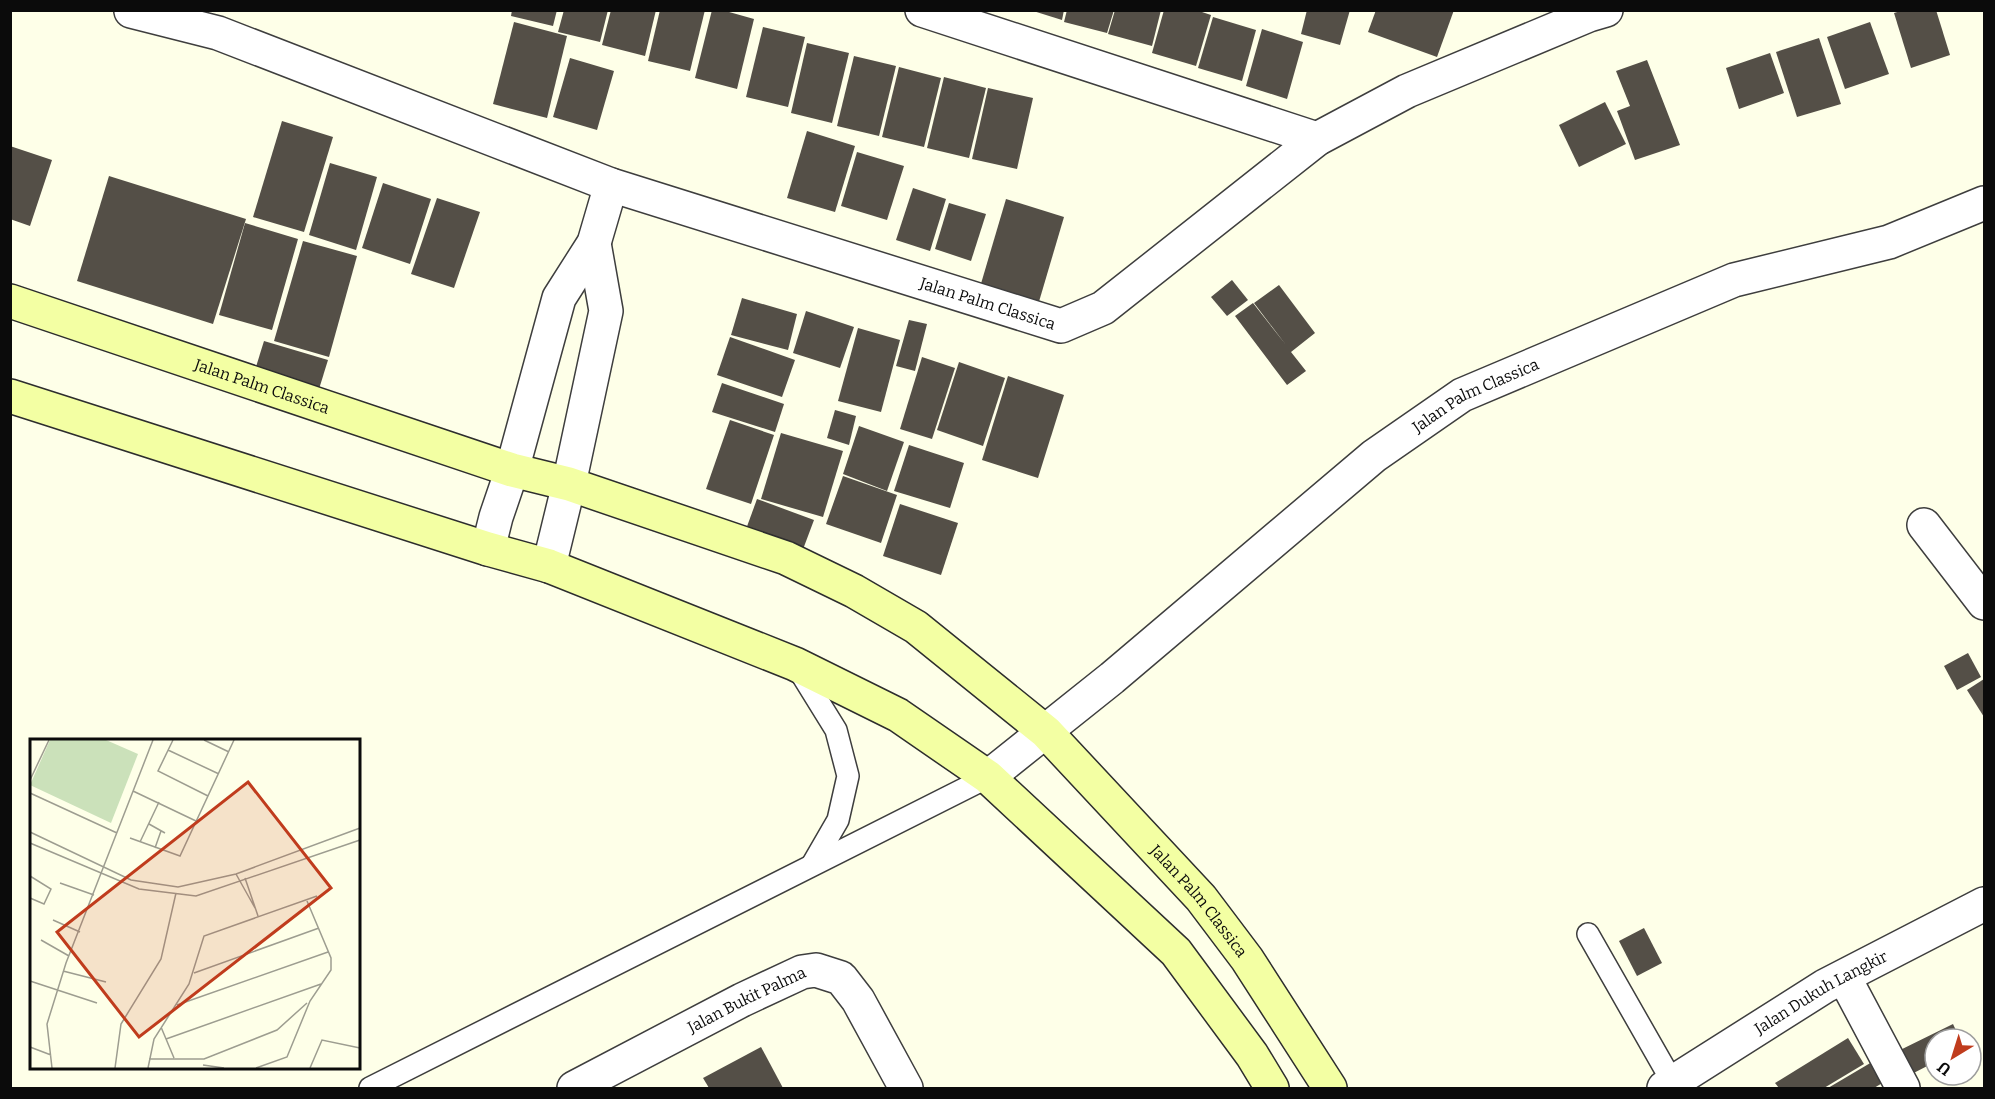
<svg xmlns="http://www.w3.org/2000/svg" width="1995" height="1099" viewBox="0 0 1995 1099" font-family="Bitter,serif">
  <rect width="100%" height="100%" fill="#feffe8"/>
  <g fill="#544f47">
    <polygon points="512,10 557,10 553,26 511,16"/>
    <polygon points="564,10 608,10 600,42 558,32"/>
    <polygon points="611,10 656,10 645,56 602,45"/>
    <polygon points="660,10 705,10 690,71 648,61"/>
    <polygon points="712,10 722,10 754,19 737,89 695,78"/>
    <polygon points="1030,10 1064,10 1062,20"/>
    <polygon points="1067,10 1114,10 1107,33 1064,22"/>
    <polygon points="1115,10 1161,10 1152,46 1108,34"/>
    <polygon points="1164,10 1196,10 1211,15 1196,66 1152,53"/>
    <polygon points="1307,10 1350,10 1340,45 1301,34"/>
    <polygon points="1376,10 1454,10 1437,57 1368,32"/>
    <polygon points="1904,10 1936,10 1950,55 1911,68 1894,13"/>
    <polygon points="1213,17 1256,30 1242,81 1198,68"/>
    <polygon points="514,22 567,36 547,118 493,104"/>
    <polygon points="1870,22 1889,74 1845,89 1827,37"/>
    <polygon points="763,27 805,37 788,107 746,97"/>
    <polygon points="1262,29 1303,42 1287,99 1246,86"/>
    <polygon points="1819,38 1841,104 1797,117 1776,52"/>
    <polygon points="807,43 849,53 832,123 791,113"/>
    <polygon points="1770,53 1784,93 1739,109 1726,68"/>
    <polygon points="854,56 896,66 879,136 837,126"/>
    <polygon points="570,58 614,71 597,130 553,117"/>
    <polygon points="1647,60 1680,145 1635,160 1617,111 1630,106 1616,71"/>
    <polygon points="899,67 941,78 924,147 882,137"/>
    <polygon points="944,77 986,88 969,158 927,148"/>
    <polygon points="988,88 1033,98 1017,169 972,159"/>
    <polygon points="1605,102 1626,144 1579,167 1559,125"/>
    <polygon points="282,121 333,137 304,232 253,217"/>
    <polygon points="807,131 855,146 835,212 787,198"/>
    <polygon points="10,146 52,160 30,226 10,219"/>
    <polygon points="857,152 904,166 887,220 841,206"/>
    <polygon points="330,163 377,177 356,250 309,235"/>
    <polygon points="109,176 246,219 213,324 77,281"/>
    <polygon points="383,183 431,199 410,264 362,248"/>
    <polygon points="913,188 946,199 930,251 896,240"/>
    <polygon points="437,198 480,212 454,288 411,274"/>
    <polygon points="1006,199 1064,217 1038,305 980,287"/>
    <polygon points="949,203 986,214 971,261 935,249"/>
    <polygon points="245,223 298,239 272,330 219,315"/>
    <polygon points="303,241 357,256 329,357 274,341"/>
    <polygon points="1232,280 1248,300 1227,316 1211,297"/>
    <polygon points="1279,285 1315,333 1291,352 1306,371 1287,385 1235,316 1253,303 1286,345 1254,303"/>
    <polygon points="742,298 797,314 788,350 731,335"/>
    <polygon points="806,311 854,327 840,368 793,353"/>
    <polygon points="909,320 927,324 915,371 896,366"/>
    <polygon points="858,328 900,340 881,412 838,401"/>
    <polygon points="730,337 795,360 782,397 717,375"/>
    <polygon points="264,341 328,360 319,389 255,370"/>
    <polygon points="922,357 955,368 932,439 900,429"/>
    <polygon points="959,362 1005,378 983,446 937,430"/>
    <polygon points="1008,376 1064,395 1038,478 982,460"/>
    <polygon points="722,383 784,404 775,432 712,412"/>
    <polygon points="835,410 856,416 849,445 827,438"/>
    <polygon points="730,420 774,435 751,504 706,489"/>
    <polygon points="859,426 904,442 887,491 843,474"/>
    <polygon points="781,433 843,451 823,517 761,499"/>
    <polygon points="909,445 964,463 950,508 894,491"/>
    <polygon points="843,476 897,495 881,543 826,524"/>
    <polygon points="757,499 814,520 802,552 745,532"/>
    <polygon points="900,504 958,523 941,575 883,556"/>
    <polygon points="1968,653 1981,677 1957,690 1944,666"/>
    <polygon points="1984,679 1984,717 1967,690"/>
    <polygon points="1644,928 1662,963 1637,976 1619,941"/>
    <polygon points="1953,1024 1960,1039 1935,1039 1935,1062 1902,1079 1890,1055"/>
    <polygon points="1848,1038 1864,1064 1824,1088 1779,1088 1775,1083"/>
    <polygon points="761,1047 783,1088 709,1088 703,1078"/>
    <polygon points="1872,1062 1884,1082 1874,1088 1828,1088"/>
  </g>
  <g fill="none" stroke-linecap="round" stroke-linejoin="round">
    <defs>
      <g id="lane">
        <polyline points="797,667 836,730 848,776 838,820 812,865"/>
        <polyline points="1588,934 1673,1083"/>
        <polyline points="370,1088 988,777"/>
      </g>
      <g id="street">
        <polyline points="922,10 1317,139"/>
        <path id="s1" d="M131,11l87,22 393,152 450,141 42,-18 214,-169 90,-48 182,-76 17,-5"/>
        <polyline points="1924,525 1984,603"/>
        <polyline points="488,549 496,517 512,470 559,298 594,243 611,185"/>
        <polyline points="549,566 569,484 606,311 594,243"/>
        <path id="s2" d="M988,777l124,-99 262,-222 88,-61 272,-115 155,-38 95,-39"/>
        <polyline points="1844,977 1903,1088"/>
        <path id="s3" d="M574,1088l168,-88 60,-28 14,-2 25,8 17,22 48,88"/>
        <path id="s4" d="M1664,1088l161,-102 159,-82"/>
      </g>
      <g id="secondary">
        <path id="s5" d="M10,301l502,169 57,14 217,74 68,33 62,36 130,105 155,166 46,61 83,129"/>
        <polyline points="10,396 488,549 549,566 795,664 898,715 988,777 1176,952 1252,1055 1272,1088"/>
      </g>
    </defs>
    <use href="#lane" stroke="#3e3e3e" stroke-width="24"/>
    <use href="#street" stroke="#3e3e3e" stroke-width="36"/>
    <use href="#secondary" stroke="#2d2d2d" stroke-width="36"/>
    <use href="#lane" stroke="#fff" stroke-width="21"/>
    <use href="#street" stroke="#fff" stroke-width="33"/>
    <use href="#secondary" stroke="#f3ffa3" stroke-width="33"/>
  </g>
  <g text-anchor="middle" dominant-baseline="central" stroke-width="6" stroke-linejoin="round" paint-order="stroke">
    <g font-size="16" fill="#0b0b0b" stroke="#fff">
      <text stroke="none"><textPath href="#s1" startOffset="906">Jalan Palm Classica</textPath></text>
      <text stroke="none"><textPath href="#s5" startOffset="266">Jalan Palm Classica</textPath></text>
      <text stroke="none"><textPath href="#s2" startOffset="621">Jalan Palm Classica</textPath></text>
      <text stroke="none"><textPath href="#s5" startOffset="1360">Jalan Palm Classica</textPath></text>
      <text stroke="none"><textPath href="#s4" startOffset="184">Jalan Dukuh Langkir</textPath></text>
      <text stroke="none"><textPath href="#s3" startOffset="194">Jalan Bukit Palma</textPath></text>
    </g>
  </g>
  <g transform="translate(30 739)">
    <rect width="330" height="330" fill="#feffe8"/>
    <path d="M20,1h56l32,14 -27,69 -81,-38z" fill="#cbe1ba"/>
    <path fill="none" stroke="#9d9d90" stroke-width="1.5" d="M143,1l-15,31 50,25M174,1l25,12M138,11l51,24M0,41l19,-40M103,52l63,30M0,54l87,40M119,85l16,9M0,93l101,48 47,7 58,-13 124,-46M100,99l50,18 54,-116M110,103l19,-40M0,104l109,46 57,7 164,-56M125,109l6,-17M206,135l19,34M0,137l21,13 -7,15 -14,-6M215,139l13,38M30,144l34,12M23,181l27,12M11,201l28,16M33,232l43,11M164,234l125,-45M0,242l67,22M147,266l151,-53M131,288l13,31M136,300l155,-55M0,308l21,8M119,320h55l73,-29 30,-27M173,326l21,3M22,329l-5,-44 19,-61 87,-223M85,329l6,-44 40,-65 15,-66M118,329l6,-29 35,-55 15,-48 113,-40M226,329l31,-11 23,-56 21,-31v-12l-24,-57M280,329l12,-28 38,8"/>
    <path fill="#c03c1d" fill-opacity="0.15" stroke="#c03c1d" stroke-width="3" d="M218,43l83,106 -192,149 -82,-105z"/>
    <rect width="330" height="330" fill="none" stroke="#0b0b0b" stroke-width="3"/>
  </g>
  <rect width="1995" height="1099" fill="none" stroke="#0b0b0b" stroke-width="24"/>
  <g transform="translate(1953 1057) rotate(218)"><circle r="28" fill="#ffffff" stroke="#9d9d9d" stroke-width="1.5"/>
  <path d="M0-4.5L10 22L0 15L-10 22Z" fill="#c03c1d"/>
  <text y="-9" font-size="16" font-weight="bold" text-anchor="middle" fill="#0b0b0b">U</text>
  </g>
</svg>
